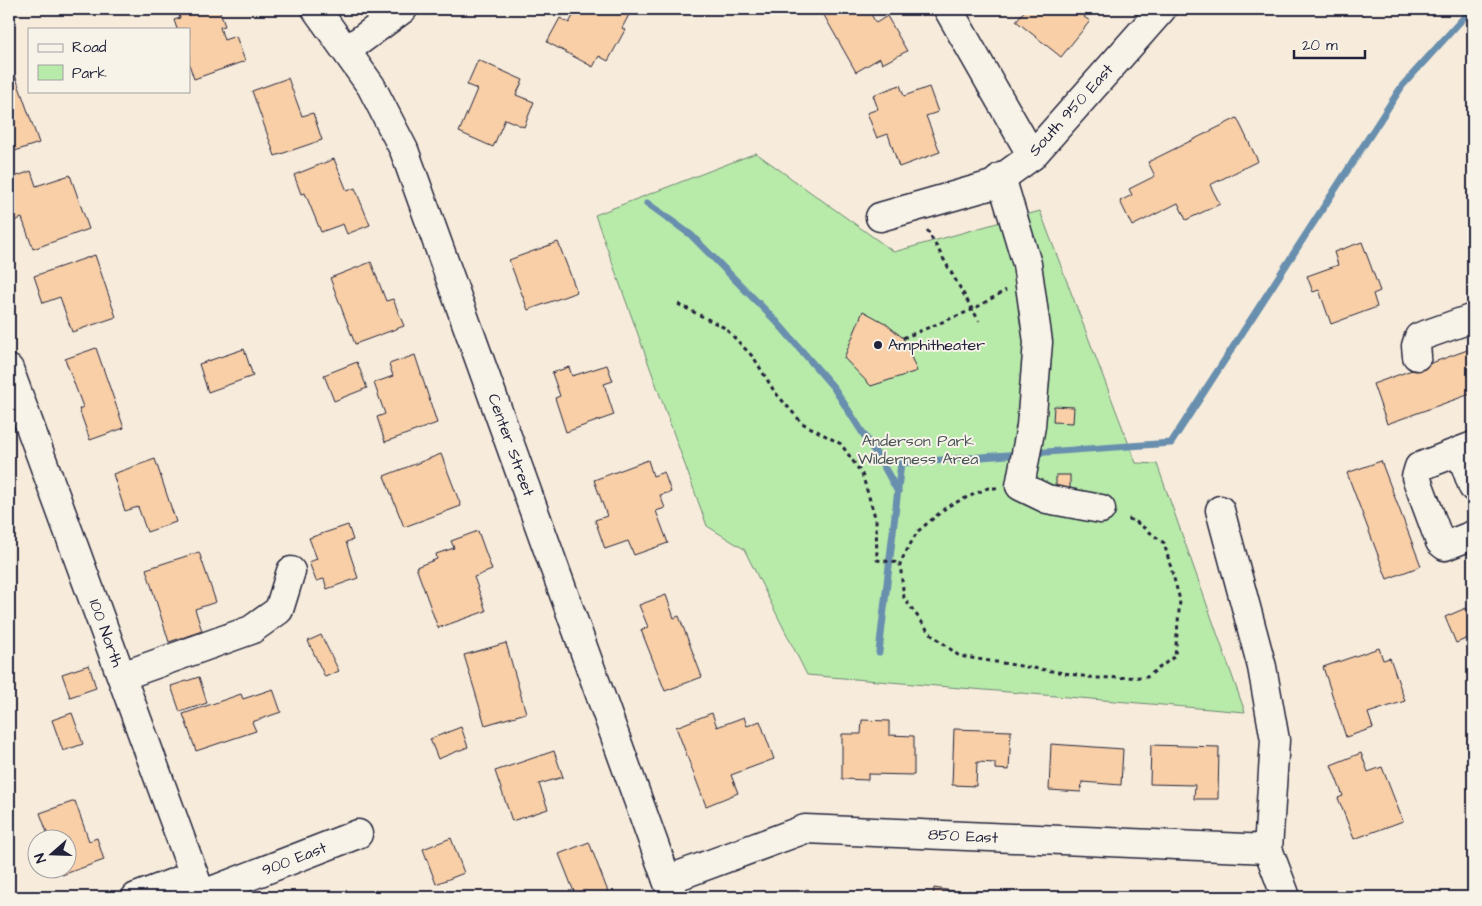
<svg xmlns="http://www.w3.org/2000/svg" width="1482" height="906" viewBox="0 0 1482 906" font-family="'Architects Daughter',sans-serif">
  <rect width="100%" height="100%" fill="#f7ecdb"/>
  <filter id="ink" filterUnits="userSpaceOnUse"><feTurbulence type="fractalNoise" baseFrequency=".02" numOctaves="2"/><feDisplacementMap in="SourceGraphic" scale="10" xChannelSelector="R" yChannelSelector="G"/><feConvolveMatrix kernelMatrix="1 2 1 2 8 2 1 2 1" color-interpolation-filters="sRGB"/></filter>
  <g filter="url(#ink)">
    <polygon fill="#b8eaaa" stroke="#6d8672" points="756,153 894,252 1040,211 1136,463 1157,464 1245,712 807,675 744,549 707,526 595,215"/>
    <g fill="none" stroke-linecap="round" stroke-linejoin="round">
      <g stroke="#698fae" stroke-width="7">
        <polyline points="647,203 691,235 776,321 834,388 882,463 898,492"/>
        <polyline points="1032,453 1171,443 1402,86 1467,14"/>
        <polyline points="879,652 901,463 1021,454"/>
      </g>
    </g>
    <g fill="#f8cfa7" stroke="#22223b">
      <polygon points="177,9 219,9 225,26 220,27 224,40 236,36 245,61 194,79 189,64 189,29 177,29 174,20 180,18"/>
      <polygon points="577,9 632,9 622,28 625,30 608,61 599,56 593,67 547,42 560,18 569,23"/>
      <polygon points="823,9 868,9 876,23 887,16 907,51 882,64 880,58 856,72 821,10"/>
      <polygon points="1026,9 1091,9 1084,17 1090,21 1061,57 1016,21"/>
      <polygon points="478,60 523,80 516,95 534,102 524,127 505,119 493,147 459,132 477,89 467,85"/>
      <polygon points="15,75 39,143 9,153 9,78"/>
      <polygon points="288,78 302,116 313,113 322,140 275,156 252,91"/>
      <polygon points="900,85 904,96 929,87 938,112 926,116 940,152 899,167 888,134 877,138 867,113 878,109 873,95"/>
      <polygon points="1237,118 1258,161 1210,185 1220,204 1186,220 1178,203 1132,226 1120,201 1132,195 1129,189 1155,176 1148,162"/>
      <polygon points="334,159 347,191 355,188 370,225 347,234 343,224 321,232 305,193 301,194 294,175"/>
      <polygon points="31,171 36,186 70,175 89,229 33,249 22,218 11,222 9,216 9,179"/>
      <polygon points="558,242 577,292 528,310 509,260"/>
      <polygon points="1362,242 1380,291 1373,294 1377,307 1331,324 1319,290 1313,292 1307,276 1338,265 1334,252"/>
      <polygon points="95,255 116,317 72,332 60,297 43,303 34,276"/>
      <polygon points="371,262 386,301 393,299 404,326 355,344 330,278"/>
      <polygon points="863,311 885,323 903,338 917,371 871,386 844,358"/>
      <polygon points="96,348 124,428 90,440 79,409 83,407 65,359"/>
      <polygon points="1473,348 1473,393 1387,424 1373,384"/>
      <polygon points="244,349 253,376 208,392 199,364"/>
      <polygon points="415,355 437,423 385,442 377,417 385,414 374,383 393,376 389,364"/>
      <polygon points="357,362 367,388 334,401 324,375"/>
      <polygon points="607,365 613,381 604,384 614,415 566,432 555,398 560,396 552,373 569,367 572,376"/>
      <polygon points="1054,406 1074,407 1073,423 1053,422"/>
      <polygon points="441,454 461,506 404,527 384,476"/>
      <polygon points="155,459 176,522 147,532 138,507 125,511 113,474"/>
      <polygon points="648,460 653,476 664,472 671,492 660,495 665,508 656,511 668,543 634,555 628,541 605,549 595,520 607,516 594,480"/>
      <polygon points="1381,461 1421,566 1387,579 1347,473"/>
      <rect x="1056" y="475" width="14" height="16"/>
      <polygon points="348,525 353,540 346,542 358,578 327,589 324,579 316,581 309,562 317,559 309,538"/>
      <polygon points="478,531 492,570 474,577 486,611 438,628 416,567 437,559 436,554 454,548 451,541"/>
      <polygon points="199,552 216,602 195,609 202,631 169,642 146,569"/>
      <polygon points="666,595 674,618 679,616 702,677 665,691 641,630 648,627 639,605"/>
      <polygon points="1466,608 1473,628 1473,636 1456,643 1445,617"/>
      <polygon points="321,635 339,671 325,677 308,641"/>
      <polygon points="506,643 526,713 485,725 464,655"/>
      <polygon points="1379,648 1383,660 1390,658 1405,701 1368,713 1373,728 1346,737 1323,667"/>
      <polygon points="89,665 96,688 70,697 62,674"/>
      <polygon points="199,677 207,703 180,712 171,686"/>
      <polygon points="273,689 281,712 252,722 256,731 196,751 183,714 241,694 243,699"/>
      <polygon points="72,713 83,744 63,751 52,720"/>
      <polygon points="712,713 717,727 744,717 747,726 760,721 774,759 731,775 738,793 706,806 676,727"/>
      <polygon points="862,720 889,721 889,735 914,736 914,775 868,774 868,780 842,779 842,734 861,734"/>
      <polygon points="461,727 468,747 438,759 430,739"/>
      <polygon points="954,729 1011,731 1009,770 995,769 995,763 977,762 976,786 952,785"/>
      <polygon points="1051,744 1123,749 1121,785 1082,782 1081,792 1049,790"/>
      <polygon points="1151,745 1219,747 1218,799 1194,799 1195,785 1150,784"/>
      <polygon points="554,751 563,777 539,784 548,809 512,821 495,771"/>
      <polygon points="1361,753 1368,772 1382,767 1403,821 1354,839 1338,798 1343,796 1331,765"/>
      <polygon points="75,801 89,841 97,838 104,860 62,875 59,868 68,868 68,838 49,838 40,813"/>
      <polygon points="451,838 464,873 436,884 423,849"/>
      <polygon points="589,842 610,897 576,897 559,854"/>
      <polygon points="934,888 953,891 953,897 905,897 905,893 933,897"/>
      <polygon points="808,889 812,897 786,897"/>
    </g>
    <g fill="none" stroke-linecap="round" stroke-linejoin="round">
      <defs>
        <g id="minor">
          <polyline points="316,9 371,86 404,150 673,897"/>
          <polyline points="948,9 1032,156"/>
          <polyline points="347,50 403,9"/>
          <polyline points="1001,177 1027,264 1038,342 1031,426 1020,486 1047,499 1101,509"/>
          <polyline points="880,217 992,185 1032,156 1162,9"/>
          <polyline points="1417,356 1416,346 1419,337 1473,318"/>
          <polyline points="9,369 202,897"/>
          <polyline points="1473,446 1419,467 1416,477 1440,542 1445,546 1473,535"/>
          <polyline points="1460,451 1473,487"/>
          <polyline points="1220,510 1262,667 1275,740 1268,849 1286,897"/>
          <polyline points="122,676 251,630 279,610 291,571"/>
          <polyline points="667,880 805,829 1268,849"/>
          <polyline points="201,895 358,834"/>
          <polyline points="136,897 194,875"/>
        </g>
      </defs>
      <use href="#minor" stroke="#22223b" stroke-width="31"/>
      <g stroke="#22223b" stroke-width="3" stroke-dasharray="4 4" stroke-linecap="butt">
        <polyline points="927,230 979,321"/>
        <polyline points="678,304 725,328 754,358 774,391 802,423 841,444 862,474 876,520 877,560 900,563"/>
        <polyline points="903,338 972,310 1006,290"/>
        <polyline points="997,488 988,488 948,506 917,532 900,563 904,598 929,632 959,656 1095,678 1147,677 1175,656 1180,600 1164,543 1135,521 1125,518"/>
      </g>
      <use href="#minor" stroke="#f7f3e8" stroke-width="28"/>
    </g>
  </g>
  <circle fill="#22223b" stroke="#f7f3e8" stroke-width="2" cx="878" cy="345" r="5"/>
  <g text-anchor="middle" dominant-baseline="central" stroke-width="4" stroke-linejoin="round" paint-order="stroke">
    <g font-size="16" fill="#22223b" stroke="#f7f3e8">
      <text transform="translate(1071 110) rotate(-48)">South 950 East</text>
      <text transform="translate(511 445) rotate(70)">Center Street</text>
      <text transform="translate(106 633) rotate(70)">100 North</text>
      <text transform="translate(963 836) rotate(3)">850 East</text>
      <text transform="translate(294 859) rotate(-21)">900 East</text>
    </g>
    <g font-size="16" fill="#22223b" stroke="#f7f3e8" text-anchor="start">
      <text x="888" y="345">Amphitheater</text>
    </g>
    <g font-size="16" fill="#485457" stroke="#f7f3e8">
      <text x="918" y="441">Anderson Park<tspan x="918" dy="18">Wilderness Area</tspan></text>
    </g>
  </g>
  <rect width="1482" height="906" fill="none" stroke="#f7f3e8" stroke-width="30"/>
  <rect x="15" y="15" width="1452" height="876" fill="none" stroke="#22223b" stroke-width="2" filter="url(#ink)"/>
  <rect x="28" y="28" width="162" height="65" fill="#f7f3e8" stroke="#a29fa3"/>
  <rect x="38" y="44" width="25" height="8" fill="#f7f3e8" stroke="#a29fa3"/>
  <text x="72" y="52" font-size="15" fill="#22223b">Road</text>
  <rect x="38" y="65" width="25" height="15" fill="#b8eaaa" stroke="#a29fa3"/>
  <text x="72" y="78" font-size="15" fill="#22223b">Park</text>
  <g transform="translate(52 854) rotate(250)"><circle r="24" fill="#f7f3e8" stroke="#a29fa3"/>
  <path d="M0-4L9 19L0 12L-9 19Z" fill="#22223b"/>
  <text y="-8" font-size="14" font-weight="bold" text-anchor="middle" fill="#22223b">N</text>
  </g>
  <path d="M1294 50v8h71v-8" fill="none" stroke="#22223b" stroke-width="2.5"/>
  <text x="1302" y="50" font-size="15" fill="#22223b" stroke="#f7f3e8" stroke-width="4" paint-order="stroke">20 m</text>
</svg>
